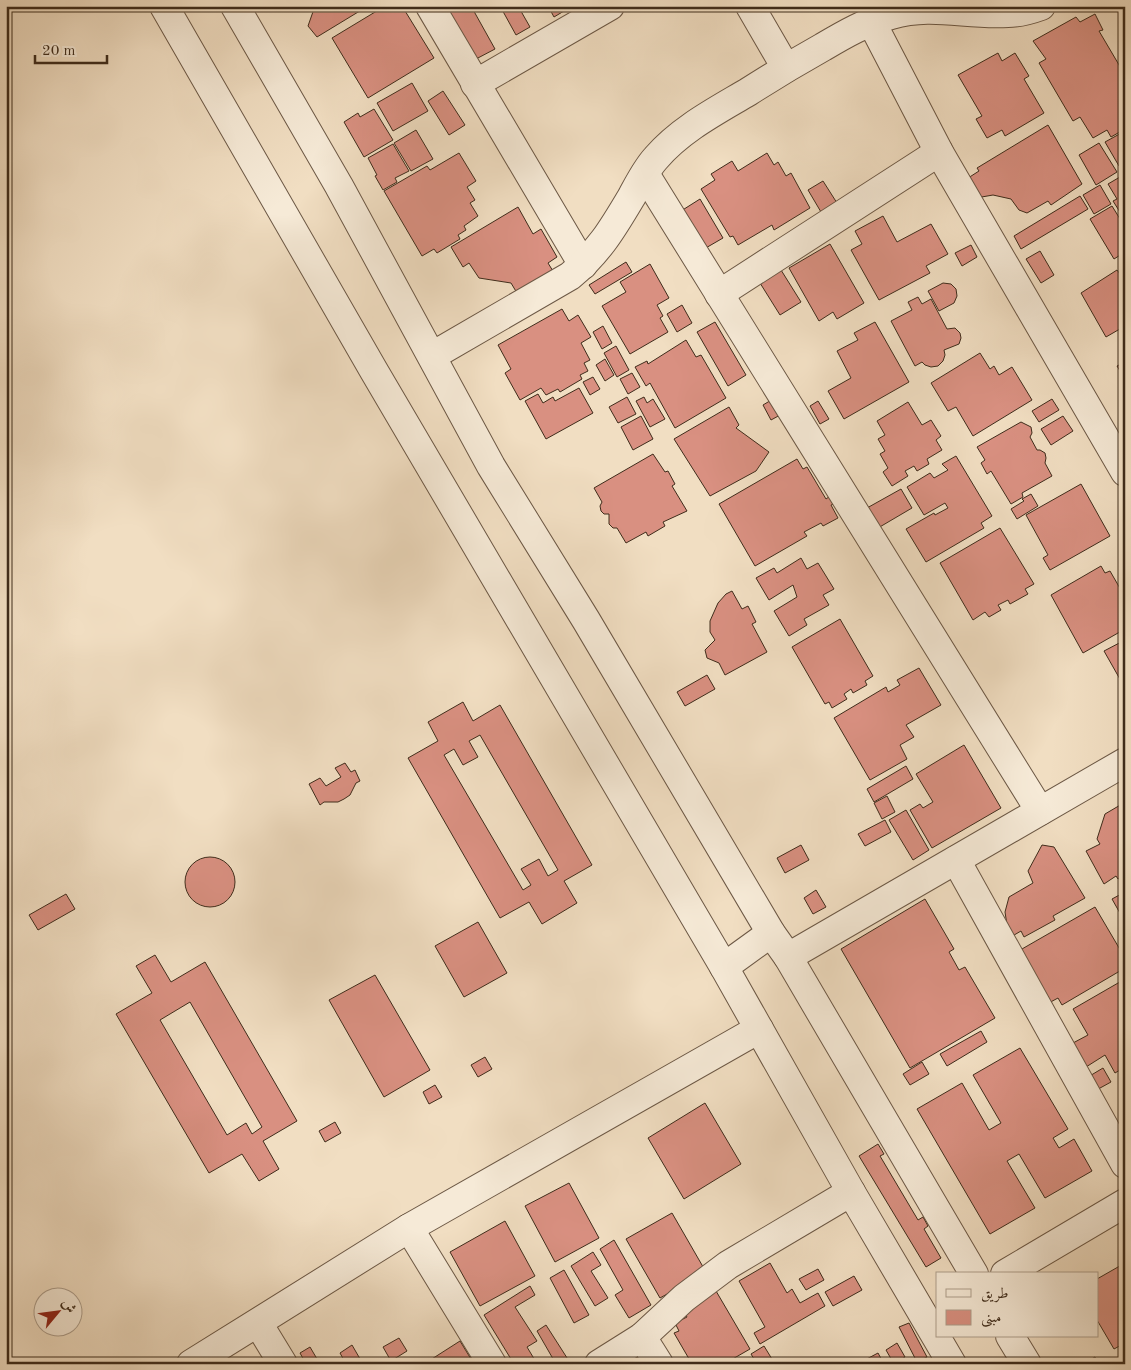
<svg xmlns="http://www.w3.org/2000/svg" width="1131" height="1370" viewBox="0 0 1131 1370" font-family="'Old Standard TT',Amiri,serif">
  <rect width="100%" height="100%" fill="#f1dec2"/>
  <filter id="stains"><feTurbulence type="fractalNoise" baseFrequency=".004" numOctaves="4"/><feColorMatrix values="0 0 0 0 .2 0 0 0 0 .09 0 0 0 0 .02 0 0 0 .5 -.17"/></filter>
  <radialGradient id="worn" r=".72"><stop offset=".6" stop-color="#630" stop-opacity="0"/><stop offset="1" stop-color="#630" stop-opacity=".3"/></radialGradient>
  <g fill="#d99081" stroke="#3f2c1b" fill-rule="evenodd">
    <polygon points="315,6 368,6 317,37 308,26"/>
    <polygon points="385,6 402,6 434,58 368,98 332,38"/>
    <polygon points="446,6 471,6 495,49 476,59"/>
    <polygon points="500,6 518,6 530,27 516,35"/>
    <polygon points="548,6 568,6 569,8 554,17"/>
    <polygon points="1095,14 1103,30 1099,31 1125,75 1125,129 1111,137 1107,130 1093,138 1080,117 1073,121 1039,63 1046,59 1033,41 1076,17 1080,22"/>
    <polygon points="998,53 1002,61 1015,53 1029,76 1024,79 1044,113 1005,136 1002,130 987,138 976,119 982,116 958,75"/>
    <polygon points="412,83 428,111 393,131 377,103"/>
    <polygon points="443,91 465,125 449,135 428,101"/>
    <polygon points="374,109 393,140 364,157 344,122 358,113 360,117"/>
    <polygon points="1048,125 1082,184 1051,205 1048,201 1027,213 1019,210 1011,199 993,195 976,198 965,180 979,171 977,168"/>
    <polygon points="416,130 433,159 411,171 394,143"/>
    <polygon points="1125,131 1125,163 1119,166 1105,142"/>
    <polygon points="1099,143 1117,172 1096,185 1079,155"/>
    <polygon points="393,144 409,171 395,178 397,182 383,190 375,176 377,175 368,158"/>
    <polygon points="459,153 476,181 467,187 475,200 470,203 478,216 464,226 466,230 458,235 460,239 437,253 434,249 422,256 384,191 427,166 430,170"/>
    <polygon points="767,153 774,165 778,162 786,176 791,173 810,208 774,230 772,225 738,245 733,236 730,237 701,189 715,180 711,174 732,161 738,171"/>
    <polygon points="1125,174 1125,220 1113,201 1117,199 1108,184"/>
    <polygon points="823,181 837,203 821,212 808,190"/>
    <polygon points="1100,185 1111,204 1094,214 1083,195"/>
    <polygon points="1080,196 1088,209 1021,249 1014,236"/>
    <polygon points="700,199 723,238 704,249 681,211"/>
    <polygon points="1112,206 1125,227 1125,252 1114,259 1090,219"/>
    <polygon points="518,207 533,234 541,229 557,257 548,263 556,276 520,298 511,283 479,278 469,263 463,267 451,247"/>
    <polygon points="883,216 897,242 931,224 948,254 926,266 930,273 879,300 851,250 862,244 855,231"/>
    <polygon points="830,244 864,303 837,319 833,312 819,321 789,268"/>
    <polygon points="971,245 977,257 962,266 955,253"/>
    <polygon points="1040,251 1054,275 1041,283 1026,259"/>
    <polygon points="626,262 632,272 595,294 589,285"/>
    <polygon points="650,264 669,298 657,305 663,316 660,318 668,332 630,354 602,306 626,292 620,282"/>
    <polygon points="781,270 801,302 780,315 760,283"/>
    <polygon points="1117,270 1120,274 1125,271 1125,326 1106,337 1081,293"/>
    <polygon points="943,283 951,284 956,289 957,296 954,303 939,311 928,291"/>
    <polygon points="918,297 922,304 931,299 947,329 955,328 960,333 961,338 959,344 944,350 945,355 943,361 938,366 931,367 925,365 922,362 915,366 891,321 912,310 908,302"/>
    <polygon points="682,305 692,323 677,332 667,314"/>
    <polygon points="562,309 569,321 578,315 591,337 581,343 590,360 584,363 588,371 580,375 582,379 560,392 558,389 546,395 541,388 520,400 505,373 511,369 498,345"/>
    <polygon points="715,322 746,375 728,386 697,332"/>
    <polygon points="875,322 909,382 844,419 828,391 851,378 837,351 858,340 854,333"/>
    <polygon points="603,326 612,343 602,349 593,332"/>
    <polygon points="686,340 696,357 701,355 726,398 675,428 650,383 646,386 635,367 647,361 648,364"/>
    <polygon points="616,346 629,370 617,377 604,353"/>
    <polygon points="980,353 990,369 994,366 999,375 1012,367 1032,400 973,436 956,407 948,411 931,383"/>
    <polygon points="605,359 614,375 605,381 596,365"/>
    <polygon points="1125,362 1125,379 1117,366"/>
    <polygon points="632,373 640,387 628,394 620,379"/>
    <polygon points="593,377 600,389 590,395 583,382"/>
    <polygon points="579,388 593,413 546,439 525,401 538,394 543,403 553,397 555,401"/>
    <polygon points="627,397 636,414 618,423 609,407"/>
    <polygon points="644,397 647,403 653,399 665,419 650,427 636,401"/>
    <polygon points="773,399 782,414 771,420 763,405"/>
    <polygon points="1052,399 1059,410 1039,422 1032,411"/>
    <polygon points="818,401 829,419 820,424 810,406"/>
    <polygon points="908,402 922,425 931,420 941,436 936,440 942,450 927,459 929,464 917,471 914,466 905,471 908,476 892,486 883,472 888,468 880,454 885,451 878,439 885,435 877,421"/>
    <polygon points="729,407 739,425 736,428 769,452 756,471 710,496 674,439"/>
    <polygon points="641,416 653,439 633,450 621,427"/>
    <polygon points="1063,416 1073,431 1051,445 1041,429"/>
    <polygon points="1021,422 1031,427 1032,433 1030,437 1037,450 1040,450 1045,453 1046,458 1045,463 1052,476 1022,493 1023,497 1011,504 991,471 987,474 981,463 985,460 977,447"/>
    <polygon points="653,454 665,472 668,471 675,484 672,486 687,511 663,522 665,526 648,536 646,532 626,543 617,528 613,528 609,524 609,514 604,514 601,511 600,506 602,502 594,488"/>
    <polygon points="956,456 992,516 981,523 984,528 926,562 906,529 934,513 935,515 948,508 945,503 924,515 907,487 930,473 934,478 948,470 942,464"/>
    <polygon points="797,459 803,469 807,467 826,499 830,496 834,504 831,505 838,518 823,526 821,523 804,532 807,536 755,566 719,504"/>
    <polygon points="1081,484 1110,536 1050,570 1043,558 1048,555 1026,515"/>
    <polygon points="901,489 912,508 878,528 867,508"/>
    <polygon points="1031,494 1038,506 1017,519 1011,509 1024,501 1022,499"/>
    <polygon points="1000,528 1034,584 1025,589 1028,594 1010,604 1008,600 998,605 1001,610 989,617 985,612 973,620 940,563"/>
    <polygon points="801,558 807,569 818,563 834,589 823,595 829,605 804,619 807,625 789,636 774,611 797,597 793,585 769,600 756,578 774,568 777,573"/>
    <polygon points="1101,566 1105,573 1110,571 1125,597 1125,629 1083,653 1051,595"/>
    <polygon points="732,591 742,609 748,606 756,622 752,624 767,652 725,675 719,663 707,658 705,650 715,640 710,632 710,621 718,603 726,594"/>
    <polygon points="840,619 873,676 865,681 867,685 853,693 851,689 844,694 847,699 832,708 829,702 825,704 792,647"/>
    <polygon points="1125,640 1125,688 1104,651"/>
    <polygon points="919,668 941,705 906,725 914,737 900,745 907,759 870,780 834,718 886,687 888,692 900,685 897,680"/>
    <polygon points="707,675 715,689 685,706 677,692"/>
    <path d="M463,702l10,19 27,-16 92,160 -28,16 13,22 -35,21 -13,-22 -29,16 -92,-160 30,-17 -10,-19zM480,735l78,135 -10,6 -9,-17 -18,10 10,16 -8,5 -79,-135 10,-6 9,16 15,-8 -9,-16z"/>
    <polygon points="964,745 1001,808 932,848 910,810 920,804 923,808 933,802 916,774"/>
    <polygon points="345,763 351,772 355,770 360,781 356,783 350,795 344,799 338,802 324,802 320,805 309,784 320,778 326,786 341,777 335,768"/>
    <polygon points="906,766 913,779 874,802 867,789"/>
    <polygon points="887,796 895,812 882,819 874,803"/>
    <polygon points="1122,804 1125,809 1125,875 1118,879 1116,876 1104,884 1086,851 1100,844 1097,839 1105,814"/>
    <polygon points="906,810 929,850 913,860 889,820"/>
    <polygon points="885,820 891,832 865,846 858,834"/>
    <polygon points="801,845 809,860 785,873 777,858"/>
    <polygon points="1042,845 1054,847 1085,898 1053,916 1055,920 1024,937 1021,931 1009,938 1005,912 1009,897 1033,883 1028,871"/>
    <circle cx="210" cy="882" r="25"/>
    <polygon points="816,890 826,907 813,914 804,898"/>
    <polygon points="1125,892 1125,922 1112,899"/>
    <polygon points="66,894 75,909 38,930 29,915"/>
    <polygon points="925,899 954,949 949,952 959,970 965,967 995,1018 910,1068 841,949"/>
    <polygon points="1095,907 1125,958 1125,968 1062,1005 1058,998 1045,1005 1015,953"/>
    <polygon points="478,922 507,973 464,997 435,946"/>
    <path d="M155,955l16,27 34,-20 92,159 -34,20 16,28 -20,12 -17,-27 -33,19 -93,-159 36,-21 -16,-27zM190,1002l72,125 -10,7 -6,-11 -19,12 -67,-115z"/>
    <polygon points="375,975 430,1070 384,1097 329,1000"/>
    <polygon points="1125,979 1125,1067 1115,1073 1105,1055 1086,1067 1073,1043 1088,1035 1073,1009"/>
    <polygon points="981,1031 987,1042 947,1066 940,1054"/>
    <polygon points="1020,1048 1068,1129 1053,1138 1059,1148 1074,1139 1092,1171 1045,1198 1019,1154 1007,1161 1035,1208 990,1234 917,1109 962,1083 989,1130 1001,1123 973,1075"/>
    <polygon points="485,1057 492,1069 478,1077 471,1065"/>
    <polygon points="922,1062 929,1074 910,1085 903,1074"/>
    <polygon points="1103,1068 1111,1082 1091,1093 1083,1080"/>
    <polygon points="435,1085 442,1097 429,1104 423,1092"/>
    <polygon points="705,1103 741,1164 684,1199 648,1138"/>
    <polygon points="335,1122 341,1133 325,1142 319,1131"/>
    <polygon points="878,1144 884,1154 880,1156 918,1220 923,1217 928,1226 924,1229 941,1258 926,1267 859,1156"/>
    <polygon points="569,1183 599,1238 555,1262 525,1206"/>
    <polygon points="672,1213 706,1272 660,1298 626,1239"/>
    <polygon points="505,1221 535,1276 480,1306 450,1252"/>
    <polygon points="614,1240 651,1305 629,1318 615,1295 623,1290 600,1249"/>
    <polygon points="593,1252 601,1265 591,1271 608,1298 595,1306 571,1266"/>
    <polygon points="770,1263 787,1293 792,1289 800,1303 818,1293 825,1306 760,1344 754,1333 765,1327 739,1281"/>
    <polygon points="1125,1263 1125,1343 1114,1349 1097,1320 1097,1279"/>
    <polygon points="818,1269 824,1280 806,1290 799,1279"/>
    <polygon points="564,1270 589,1315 574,1323 550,1278"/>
    <polygon points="854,1276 862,1290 833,1306 825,1292"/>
    <polygon points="530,1286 535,1295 515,1307 537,1341 527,1347 536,1362 533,1364 514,1364 484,1315"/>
    <polygon points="716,1291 750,1349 724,1364 692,1364 674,1333 679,1331 675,1323 687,1317 683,1310"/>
    <polygon points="909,1323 927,1357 917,1362 899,1327"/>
    <polygon points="546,1325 569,1361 564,1364 556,1364 537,1331"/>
    <polygon points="399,1338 407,1351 391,1361 383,1347"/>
    <polygon points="460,1341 474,1364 424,1364"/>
    <polygon points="897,1343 905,1357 894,1364 886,1350"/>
    <polygon points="352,1345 363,1364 346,1364 340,1353"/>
    <polygon points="764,1346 775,1364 757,1364 751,1354"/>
    <polygon points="310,1347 320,1364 306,1364 300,1353"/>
    <polygon points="878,1353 884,1364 864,1364 863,1361"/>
    <polygon points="1095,1357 1099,1364 1083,1364"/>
  </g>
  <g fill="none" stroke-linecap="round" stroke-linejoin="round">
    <defs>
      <g id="minor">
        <polyline points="164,6 374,371 724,967 851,1192 952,1364"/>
        <polyline points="235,6 339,186 491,466 586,620 771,933 788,957 974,1274"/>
        <polyline points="430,6 583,265"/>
        <polyline points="750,6 786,68"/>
        <polyline points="871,21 939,152 1125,472"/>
        <polyline points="475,84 610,6"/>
        <polyline points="645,174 1040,811"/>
        <polyline points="719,294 939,152"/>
        <path d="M432,356l138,-80c29,-24 43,-48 62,-80 7,-13 14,-27 24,-38 25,-29 60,-47 92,-66 25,-16 50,-31 75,-45 22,-13 43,-25 68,-32 42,-12 76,1 117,-2 11,0 22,-3 33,-7"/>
        <polyline points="956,860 1125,1164"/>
        <polyline points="788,957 1125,762"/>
        <polyline points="724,967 771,933"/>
        <polyline points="409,1228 492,1364"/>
        <polyline points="1005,1274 1125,1203"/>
        <polyline points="258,1323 283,1364"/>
        <polyline points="1010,1336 1027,1364"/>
        <polyline points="642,1337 659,1364"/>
        <polyline points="191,1364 409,1228 759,1029"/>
        <polyline points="599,1364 642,1337 684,1298 728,1265 851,1192"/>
      </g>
    </defs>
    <use href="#minor" stroke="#6c5845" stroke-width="30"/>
    <use href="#minor" stroke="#f6ead7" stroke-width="28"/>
  </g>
  <rect width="1131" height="1370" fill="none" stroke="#f1dec2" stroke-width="25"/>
  <rect x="8" y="8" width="1116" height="1355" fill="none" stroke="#3f2c1b" stroke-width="2.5"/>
  <rect x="12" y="12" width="1106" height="1345" fill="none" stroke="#3f2c1b"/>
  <rect x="936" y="1272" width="162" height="65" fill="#f6ead7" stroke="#ad9e8c"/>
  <rect x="946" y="1289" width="25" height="8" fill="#f6ead7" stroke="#ad9e8c"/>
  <text x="981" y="1298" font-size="15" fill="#3f2c1b">طريق</text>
  <rect x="946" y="1310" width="25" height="15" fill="#d99081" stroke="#ad9e8c"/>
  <text x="981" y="1322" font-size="15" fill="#3f2c1b">مبنى</text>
  <g transform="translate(58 1312) rotate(61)"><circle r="24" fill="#f6ead7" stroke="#ad9e8c"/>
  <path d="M0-4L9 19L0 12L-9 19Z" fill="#8f2418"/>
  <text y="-8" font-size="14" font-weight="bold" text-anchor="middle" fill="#3f2c1b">ش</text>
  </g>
  <path d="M35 55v8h72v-8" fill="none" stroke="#3f2c1b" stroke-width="2.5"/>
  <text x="42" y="55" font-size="15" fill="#3f2c1b" stroke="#f6ead7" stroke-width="4" paint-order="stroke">20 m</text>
  <rect width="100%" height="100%" filter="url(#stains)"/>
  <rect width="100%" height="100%" fill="url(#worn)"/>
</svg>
